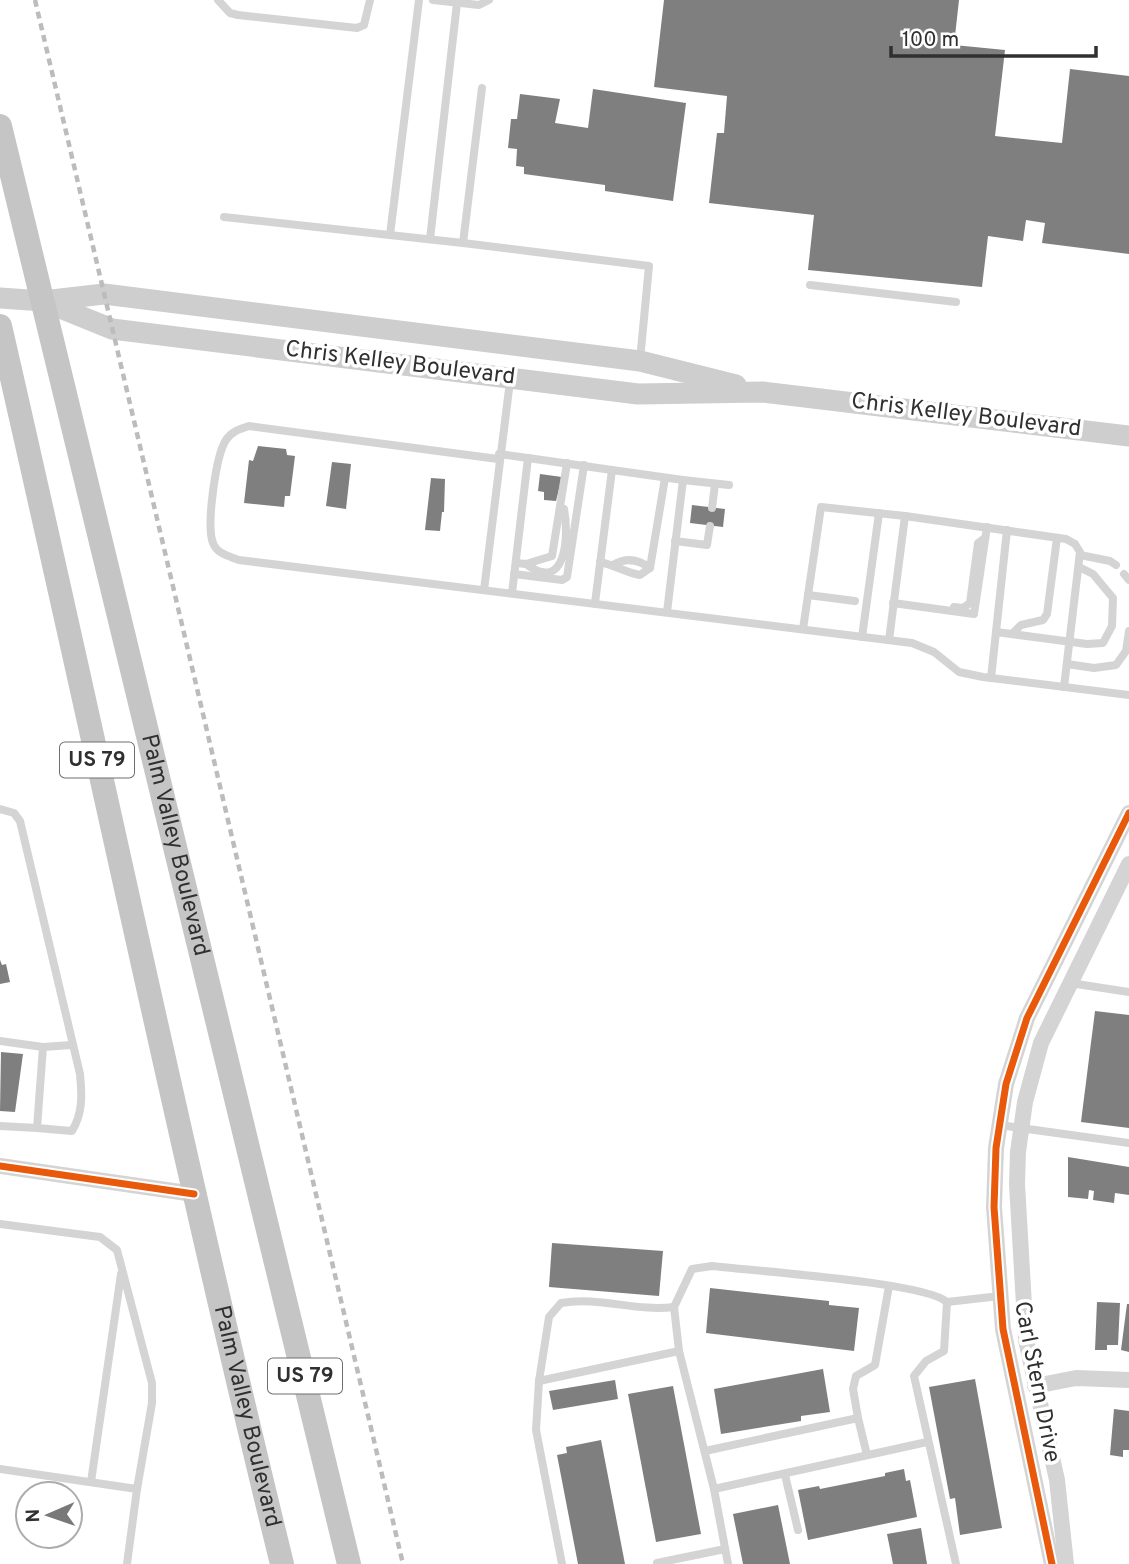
<svg xmlns="http://www.w3.org/2000/svg" width="1129" height="1564" viewBox="0 0 1129 1564" font-family="Overpass,sans-serif">
  <rect width="100%" height="100%" fill="#fff"/>
  <g fill="#7f7f7f">
    <polygon points="664,0 959,0 954,45 1005,50 995,136 1062,143 1070,69 1129,76 1129,254 1042,243 1045,223 1026,220 1023,241 988,236 982,287 808,270 814,215 709,203 717,133 724,133 727,96 654,87"/>
    <polygon points="593,89 686,103 673,201 605,191 605,185 524,174 524,167 516,166 517,149 508,148 511,119 517,119 520,94 560,99 555,123 588,128"/>
    <polygon points="258,446 286,449 287,455 295,456 290,496 285,496 284,507 244,503 249,460 253,461"/>
    <polygon points="332,462 351,464 346,509 326,506"/>
    <polygon points="540,474 562,477 556,501 544,500 544,492 538,491"/>
    <polygon points="431,478 445,479 444,512 442,512 440,531 425,530"/>
    <polygon points="692,505 725,509 723,527 690,523"/>
    <polygon points="0,960 2,965 6,964 10,982 0,984"/>
    <polygon points="1095,1011 1129,1015 1129,1128 1081,1122"/>
    <polygon points="1,1052 23,1054 15,1112 0,1111"/>
    <polygon points="1068,1157 1129,1167 1129,1195 1115,1193 1114,1203 1093,1200 1094,1191 1089,1190 1088,1199 1068,1197"/>
    <polygon points="552,1243 663,1251 659,1296 549,1287"/>
    <polygon points="710,1288 829,1301 829,1305 859,1308 854,1351 706,1333"/>
    <polygon points="1097,1302 1120,1303 1118,1345 1107,1345 1107,1350 1095,1350"/>
    <polygon points="1127,1304 1129,1304 1129,1352 1121,1350"/>
    <polygon points="823,1369 830,1412 801,1416 801,1421 721,1434 714,1389"/>
    <polygon points="975,1379 1002,1528 960,1535 955,1498 950,1499 929,1387"/>
    <polygon points="615,1380 618,1399 553,1410 549,1391"/>
    <polygon points="673,1386 701,1534 656,1542 628,1394"/>
    <polygon points="1114,1409 1129,1411 1129,1450 1123,1450 1123,1457 1110,1455"/>
    <polygon points="601,1440 625,1564 578,1564 557,1455 567,1453 566,1447"/>
    <polygon points="904,1469 906,1481 910,1480 917,1517 808,1540 798,1490 819,1486 820,1489 885,1476 885,1473"/>
    <polygon points="778,1505 790,1564 743,1564 733,1514"/>
    <polygon points="921,1528 927,1564 893,1564 887,1534"/>
  </g>
  <g fill="none" stroke-linecap="round" stroke-linejoin="round">
    <g stroke="#d4d4d4" stroke-width="8">
      <polyline points="218,0 230,13 238,15 357,28 364,25 370,0"/>
      <polyline points="433,0 479,5 489,0"/>
      <polyline points="482,88 463,243 649,266 640,360"/>
      <polyline points="224,217 463,243"/>
      <polyline points="390,235 419,0"/>
      <polyline points="430,239 457,3"/>
      <polyline points="810,285 956,302"/>
      <polyline points="499,454 528,458 512,593"/>
      <polyline points="528,458 612,470 595,603"/>
      <path d="M498,459l-249,-33c-9,3 -17,5 -23,14 -10,15 -20,85 -13,103 4,11 16,13 26,17l673,83 22,9 25,20 24,5 146,18"/>
      <polyline points="612,470 683,480"/>
      <polyline points="712,508 715,484"/>
      <polyline points="675,541 707,545 710,526"/>
      <polyline points="1080,555 1110,561 1116,565"/>
      <path d="M600,562c15,3 24,10 40,13l10,-7 15,-90"/>
      <polyline points="516,563 526,564 552,556 567,463"/>
      <path d="M526,564c41,31 43,-30 38,-55"/>
      <path d="M613,565c13,-8 25,-6 37,3"/>
      <polyline points="514,574 562,580 567,577 584,465"/>
      <polyline points="1124,574 1129,580"/>
      <polyline points="484,590 510,381"/>
      <polyline points="808,595 855,601"/>
      <polyline points="893,603 974,614 987,527"/>
      <polyline points="954,607 963,608 970,603 978,543 985,538"/>
      <polyline points="667,612 683,480 729,485"/>
      <polyline points="803,629 821,507 905,516"/>
      <polyline points="996,632 1087,644 1103,643 1112,626 1113,598 1093,574 1079,567"/>
      <polyline points="1012,634 1021,625 1043,620 1047,614 1057,538"/>
      <polyline points="862,637 879,513"/>
      <polyline points="889,640 905,516 1066,539 1075,544 1080,552 1064,687"/>
      <polyline points="1067,664 1094,668 1116,665 1126,651 1129,631"/>
      <polyline points="991,678 1007,530"/>
      <path d="M0,809l14,4 6,8 60,253c2,21 3,39 -8,57l-35,-3 6,-81 28,-2"/>
      <polyline points="1070,983 1129,992"/>
      <polyline points="0,1041 43,1047"/>
      <polyline points="999,1125 1129,1143"/>
      <polyline points="0,1126 37,1128"/>
      <polyline points="0,1224 100,1237 117,1250 152,1383 152,1403 137,1489 0,1469"/>
      <polyline points="679,1351 714,1489 927,1442"/>
      <polyline points="539,1381 679,1351 674,1307"/>
      <polyline points="858,1418 853,1389 856,1376 875,1365 889,1286"/>
      <polyline points="705,1451 858,1418 867,1455"/>
      <polyline points="785,1475 798,1530"/>
      <polyline points="91,1482 121,1274"/>
      <polyline points="714,1489 728,1564"/>
      <polyline points="657,1563 725,1549"/>
      <polyline points="127,1564 137,1489"/>
      <path d="M562,1564l-26,-134 3,-49 10,-64 12,-14c38,-7 75,9 113,4l18,-38 20,-3c40,5 213,16 235,36"/>
      <polyline points="956,1564 914,1376 926,1361 944,1351 947,1302 1000,1296"/>
    </g>
    <g stroke="#d4d4d4" stroke-width="16">
      <polyline points="0,1166 194,1194"/>
      <polyline points="1035,1386 1076,1378 1129,1380"/>
      <polyline points="1052,1564 1003,1329 994,1207 996,1148 1006,1084 1027,1018 1129,813"/>
      <polyline points="1066,1564 1057,1480 1026,1340 1017,1184 1018,1152 1025,1102 1041,1043 1129,864"/>
    </g>
    <g stroke="#cecece" stroke-width="21">
      <polyline points="0,298 43,301 104,294 640,361 736,385"/>
      <polyline points="43,301 112,329 638,394 762,392 1129,436"/>
    </g>
    <g stroke="#c5c5c5" stroke-width="24">
      <path id="s1" d="M0,126l349,1438"/>
      <path id="s2" d="M0,326c95,413 181,827 282,1238"/>
    </g>
    <polyline stroke="#bcbcbc" stroke-width="4.5" stroke-dasharray="7 5" stroke-linecap="butt" points="35,0 403,1564"/>
    <defs>
      <g id="cycleway">
        <polyline points="0,1166 194,1194"/>
        <polyline points="1052,1564 1003,1329 994,1207 996,1148 1006,1084 1027,1018 1129,813"/>
      </g>
    </defs>
    <use href="#cycleway" stroke="#fff" stroke-width="11"/>
    <use href="#cycleway" stroke="#e8590c" stroke-width="7"/>
  </g>
  <g text-anchor="middle" dominant-baseline="central" stroke-width="7" stroke-linejoin="round" paint-order="stroke">
    <g fill="#fff" stroke="#6e6e6e" stroke-width="2">
      <rect x="60" y="742.5" width="74" height="35" rx="5"/>
      <rect x="268" y="1358.5" width="74" height="35" rx="5"/>
    </g>
    <g font-size="21" font-weight="bold" fill="#303030">
      <text x="97" y="760">US 79</text>
      <text x="305" y="1376">US 79</text>
    </g>
    <g font-size="23" fill="#303030" stroke="#fff">
      <text transform="translate(400 364) rotate(7)">Chris Kelley Boulevard</text>
      <text transform="translate(966 416) rotate(7)">Chris Kelley Boulevard</text>
      <text stroke="none"><textPath href="#s1" startOffset="740">Palm Valley Boulevard</textPath></text>
      <text transform="translate(1036 1382) rotate(79)">Carl Stern Drive</text>
      <text stroke="none"><textPath href="#s2" startOffset="1118">Palm Valley Boulevard</textPath></text>
    </g>
  </g>
  <g transform="translate(49 1515) rotate(268)"><circle r="33" fill="#ffffff" stroke="#acacac" stroke-width="2"/>
  <path d="M0-5L12 26L0 18L-12 26Z" fill="#787878"/>
  <text y="-10" font-size="19" font-weight="bold" text-anchor="middle" fill="#303030">N</text>
  </g>
  <path d="M891 46v10h205v-10" fill="none" stroke="#303030" stroke-width="3.5"/>
  <text x="902" y="46" font-size="21" fill="#303030" stroke="#ffffff" stroke-width="5" paint-order="stroke">100 m</text>
</svg>
